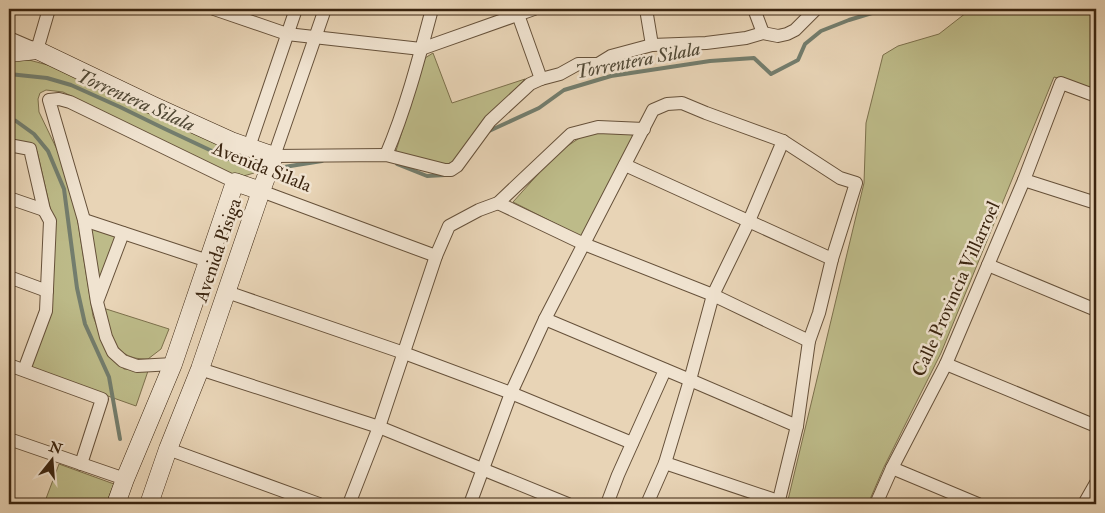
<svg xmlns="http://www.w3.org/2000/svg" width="1105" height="513" viewBox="0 0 1105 513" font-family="'IM FELL Double Pica',serif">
  <rect width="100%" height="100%" fill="#e8d4b6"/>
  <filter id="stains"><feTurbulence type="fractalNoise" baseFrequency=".004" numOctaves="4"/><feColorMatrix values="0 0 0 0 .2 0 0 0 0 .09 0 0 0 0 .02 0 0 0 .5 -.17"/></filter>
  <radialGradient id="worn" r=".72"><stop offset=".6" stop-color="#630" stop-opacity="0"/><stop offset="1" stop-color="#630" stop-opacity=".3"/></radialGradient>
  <g fill="#bdbb89" stroke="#7c704c">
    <polygon points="971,9 1096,9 1096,89 1054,77 941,353 884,467 868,504 787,504 864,183 866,123 883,55 898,46 939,34"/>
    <polygon points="433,53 452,103 525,79 482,123 455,160 446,165 395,154 425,58"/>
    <polygon points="9,60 29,60 59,68 258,155 254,173 240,177 230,175 63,92 46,90 40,93 38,99 39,112 63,162 74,198 93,316 108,355 124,369 148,371 136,406 29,368 52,312 51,212 37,151 9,139"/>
    <polygon points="596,132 631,134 635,139 582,237 513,202 557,153 581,137"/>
    <polygon points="91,228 116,236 99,283"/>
    <path d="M103,308l66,21 -8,20 -13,10c-5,0 -11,0 -16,-2 -21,-6 -23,-31 -29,-49z"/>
    <polygon points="59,464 114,484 106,504 44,504"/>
  </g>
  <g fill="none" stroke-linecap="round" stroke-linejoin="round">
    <g stroke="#737d6d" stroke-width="4">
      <polyline points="9,74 47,78 71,85 120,107 163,128 246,167"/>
      <polyline points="9,119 16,121 34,134 48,151 64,189 77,288 85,324 109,377 120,439"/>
      <polyline points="489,131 539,108 564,90 611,76 710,61 754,58 771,74 798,60 805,44 821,31 849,20 885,9 911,11 927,9"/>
      <polyline points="397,164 427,176 445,175"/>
      <polyline points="275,165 284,167 322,161"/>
    </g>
    <defs>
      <g id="street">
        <polyline points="214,9 287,34 421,49 534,9"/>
        <polyline points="325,9 274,156 386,155 445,170 451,170 457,166 490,121 530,84 541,79 560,74 578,64 598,64 611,56 652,45 706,43 746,38 763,33 778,36 787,34 795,30 816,9"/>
        <polyline points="516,9 541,79"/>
        <polyline points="646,9 652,45"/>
        <polyline points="754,9 763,33"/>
        <polyline points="9,38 37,50 49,9"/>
        <polyline points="9,145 30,149 44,210 50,221 46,311 24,370"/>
        <polyline points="249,147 296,9"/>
        <path d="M386,155c20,-47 33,-97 46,-146"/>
        <polyline points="625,165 832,259"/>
        <polyline points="1024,180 1096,203"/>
        <polyline points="261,191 436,256"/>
        <polyline points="9,198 44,210"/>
        <polyline points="498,203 584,244 713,295 809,341"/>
        <polyline points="84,220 208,261"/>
        <polyline points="988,265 1096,310"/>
        <polyline points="9,277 47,291"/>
        <polyline points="227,292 404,353 511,393 632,443"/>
        <polyline points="98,299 123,233"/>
        <polyline points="545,319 690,380 797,426"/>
        <polyline points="173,364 137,366 123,361 113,352 106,337 97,302 84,220 49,100 59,99 70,102 235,182"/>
        <polyline points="946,364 1096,426"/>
        <polyline points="9,365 102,399 81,464"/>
        <polyline points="200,369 379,427 568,504"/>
        <polyline points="9,439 125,479"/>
        <polyline points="168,449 319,504"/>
        <polyline points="665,463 778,501"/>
        <polyline points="892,468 978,504"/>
        <polyline points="349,504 379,427 436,256 449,226 479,210 498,203 571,134 598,127 644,129"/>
        <polyline points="470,504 511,393 545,319 653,110 667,104 682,103 706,113 783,141 840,178 856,183 832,259 819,313 809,341 797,426 778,504"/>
        <polyline points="607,504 618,475 665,370"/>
        <polyline points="647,504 665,463 690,380 713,295 749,221 783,141"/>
        <polyline points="876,504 892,468 946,364 1024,180 1061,83 1096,96"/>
        <polyline points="1084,504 1096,483"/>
      </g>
      <g id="secondary">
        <polyline points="9,53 37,50 154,106 231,141 274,156 261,191 200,369 168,449 149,504"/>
        <polyline points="116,504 125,479 173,364 235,182 261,191"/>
      </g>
    </defs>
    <use href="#street" stroke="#66513a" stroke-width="14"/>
    <use href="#secondary" stroke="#3b2510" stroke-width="19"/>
    <use href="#street" stroke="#f0e3d0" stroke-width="12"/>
    <use href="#secondary" stroke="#f0e3d0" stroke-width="18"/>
  </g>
  <g text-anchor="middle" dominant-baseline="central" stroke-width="5" stroke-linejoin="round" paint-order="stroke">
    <g font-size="19" fill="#3b2510" stroke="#f0e3d0">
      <text transform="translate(262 167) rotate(22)">Avenida Silala</text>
      <text transform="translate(218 250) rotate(-71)">Avenida Pisiga</text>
      <text transform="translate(956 289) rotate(-66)">Calle Provincia Villarroel</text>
    </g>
    <g font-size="20" font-style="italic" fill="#524a37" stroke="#f0e3d0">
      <text transform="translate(638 60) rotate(-11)">Torrentera Silala</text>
      <text transform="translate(136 100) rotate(24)">Torrentera Silala</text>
    </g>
  </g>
  <rect width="1105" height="513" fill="none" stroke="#e8d4b6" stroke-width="30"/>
  <rect x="10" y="10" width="1085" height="493" fill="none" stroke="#3b2510" stroke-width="2.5"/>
  <rect x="15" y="15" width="1075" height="483" fill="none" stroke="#3b2510"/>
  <g transform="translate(52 460) rotate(17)" stroke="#f0e3d0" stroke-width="4" paint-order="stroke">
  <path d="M0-4L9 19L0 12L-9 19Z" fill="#3b2510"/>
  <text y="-8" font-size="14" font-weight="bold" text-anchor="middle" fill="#3b2510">N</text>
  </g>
  <rect width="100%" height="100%" filter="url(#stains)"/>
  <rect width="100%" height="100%" fill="url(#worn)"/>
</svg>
